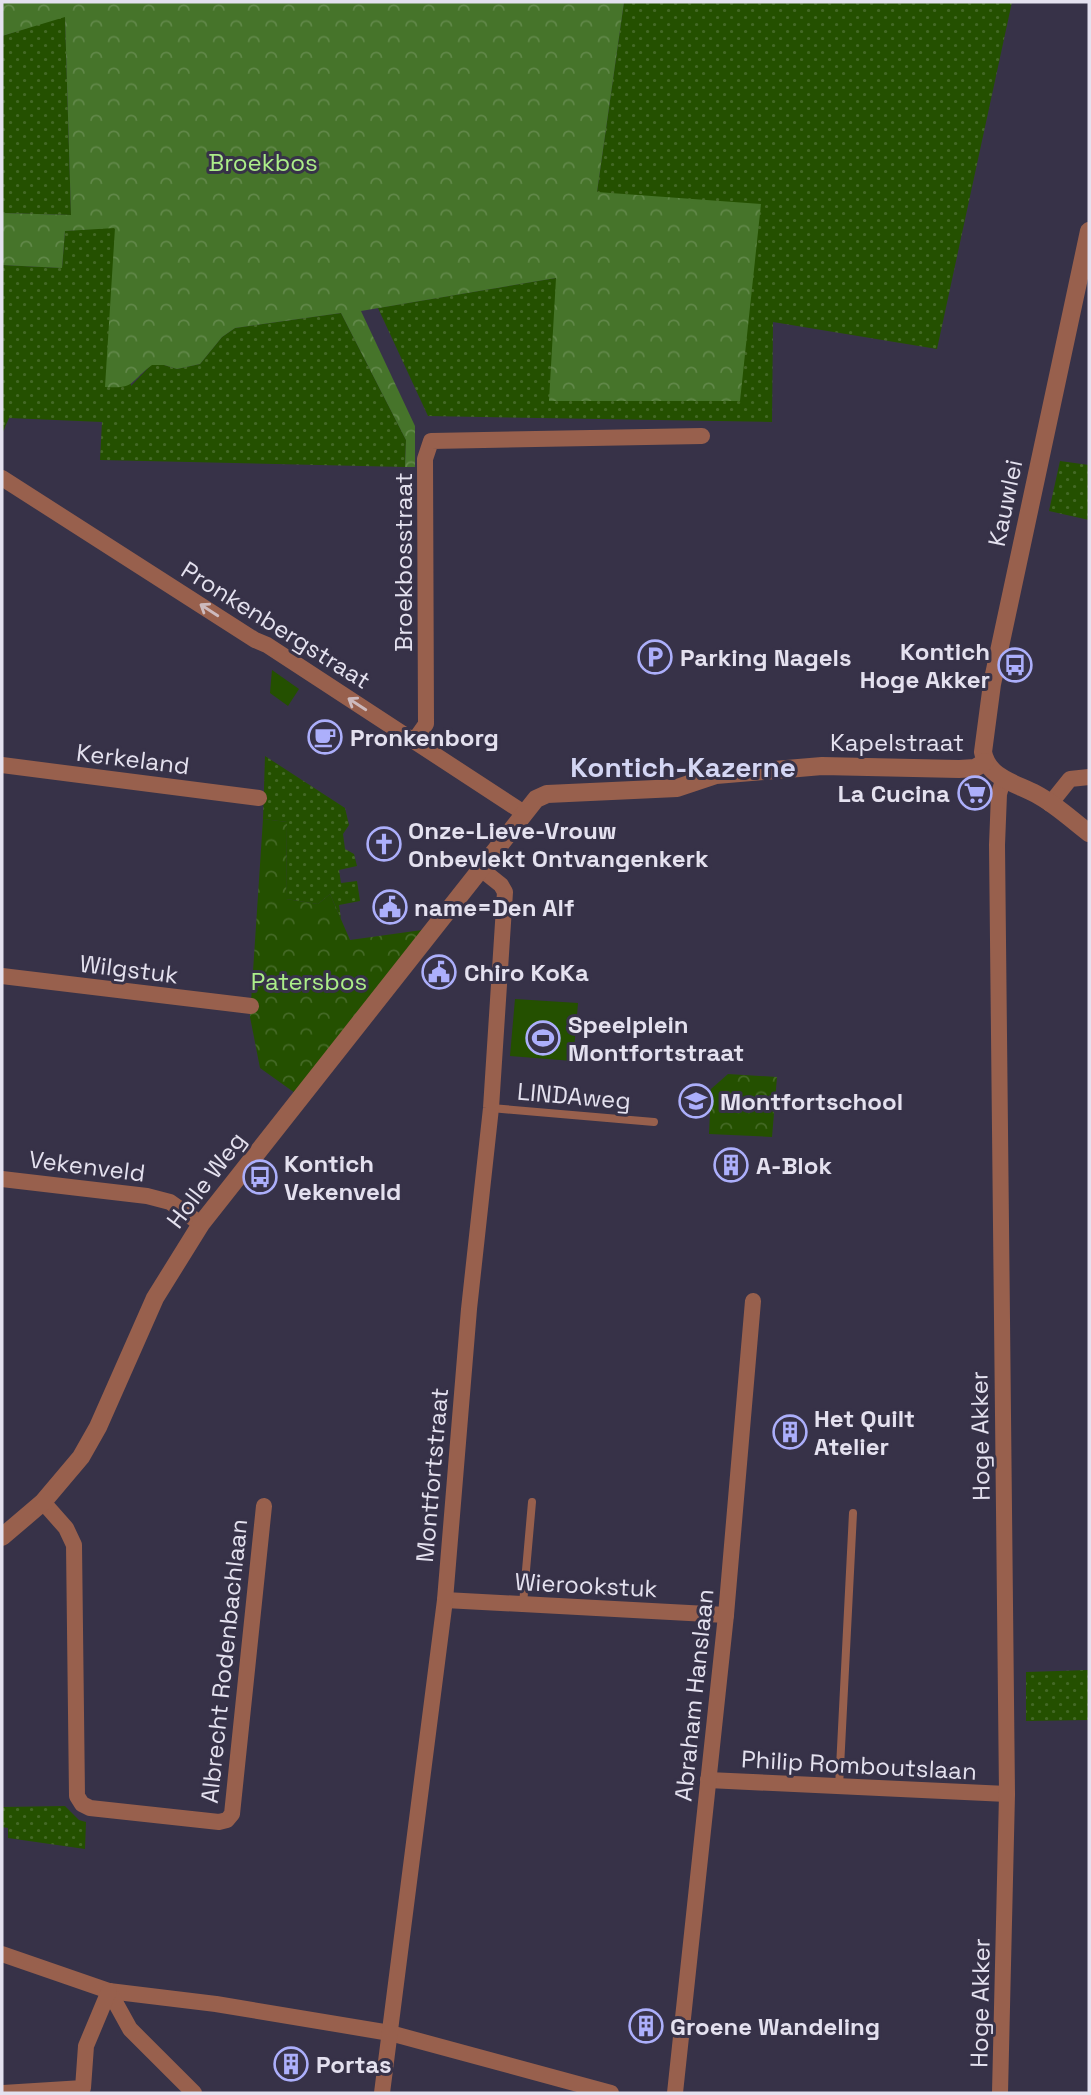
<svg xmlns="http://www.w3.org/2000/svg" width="1091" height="2095" viewBox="0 0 1091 2095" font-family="'Space Grotesk',sans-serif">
  <defs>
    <pattern id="grass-dots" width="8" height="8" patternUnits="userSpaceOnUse" patternTransform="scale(1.75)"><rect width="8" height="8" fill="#245000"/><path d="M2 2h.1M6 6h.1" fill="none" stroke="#446926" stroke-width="1.8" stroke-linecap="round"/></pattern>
    <pattern id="forest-crowns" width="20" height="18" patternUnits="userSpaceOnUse" patternTransform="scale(1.75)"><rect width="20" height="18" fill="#46742a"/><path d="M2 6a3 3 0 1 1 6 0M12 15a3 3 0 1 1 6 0" fill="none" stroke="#618849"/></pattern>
    <pattern id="park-crowns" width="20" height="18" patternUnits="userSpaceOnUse" patternTransform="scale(1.75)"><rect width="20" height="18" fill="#245000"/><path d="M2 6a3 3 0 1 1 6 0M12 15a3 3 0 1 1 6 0" fill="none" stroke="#446926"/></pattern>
  </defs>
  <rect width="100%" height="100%" fill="#373248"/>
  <g fill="url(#grass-dots)">
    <polygon points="624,2 1012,2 937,349 773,322 772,422 428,416 378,308 556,278 597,192"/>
    <polygon points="65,16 71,215 2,213 2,36"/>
    <polygon points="115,227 131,386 151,365 164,365 177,369 200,364 222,337 235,328 341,313 406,440 405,467 100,460 102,422 9,418 2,434 2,265 62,268 65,231"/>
    <polygon points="1060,461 1089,465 1089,520 1049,511"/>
    <polygon points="265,756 345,808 349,825 343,834 345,849 354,854 357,866 339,870 341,883 357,881 360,901 339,905 341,919 330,894 318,904 286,899 287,822 263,819"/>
    <polygon points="1089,1670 1089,1720 1026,1721 1026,1672"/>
    <polygon points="65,1806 79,1820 86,1822 85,1849 8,1838 8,1828 2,1827 2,1807"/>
  </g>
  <path fill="url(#forest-crowns)" d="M2,2h622l-27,190 164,12 -21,197h-191l7,-123 -195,33 54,115v41h-10l1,-27 -65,-127 -106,15 -13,9 -22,27 -23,5 -13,-4h-12c-23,17 -16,24 -47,22l10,-159 -50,3 -3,37 -60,-3v-52l69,2 -6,-198 -63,19z"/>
  <g fill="url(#park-crowns)">
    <polygon points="263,819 287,822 286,899 318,904 330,894 350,940 422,930 295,1093 260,1068 250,1017"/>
    <polygon points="728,1074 777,1077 772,1137 709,1134 711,1089"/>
  </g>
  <g fill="#245000">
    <polygon points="272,670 299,689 288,706 270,693"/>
    <polygon points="515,999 578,1003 573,1061 510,1056"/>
  </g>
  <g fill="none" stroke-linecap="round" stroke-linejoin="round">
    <g stroke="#98604d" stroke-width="8">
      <polyline points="491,1108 654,1122"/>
      <polyline points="523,1604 532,1502"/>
      <polyline points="839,1787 853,1513"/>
    </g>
    <g stroke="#98604d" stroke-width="16">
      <polyline points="2,478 255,640 267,645 524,813"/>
      <polyline points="414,741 426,724 425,459 431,441 702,436"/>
      <polyline points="2,765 259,798"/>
      <polyline points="1050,804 1070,779 1089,777"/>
      <polyline points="2,976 251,1006"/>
      <polyline points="2,1179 147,1196 170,1202 201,1224"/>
      <polyline points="43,1502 66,1528 74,1545 77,1796 82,1804 90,1808 219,1822 227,1820 232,1814 264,1506"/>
      <polyline points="445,1600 726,1615"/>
      <polyline points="708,1780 1007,1794"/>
      <polyline points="2,1954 109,1991 216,2004 390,2033 611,2093"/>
      <polyline points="109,1991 130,2029 194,2093"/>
      <polyline points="3,2093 83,2088 86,2046 109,1991"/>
      <polyline points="382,2093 445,1600 469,1309 491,1108 505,892 501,885 481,869"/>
      <polyline points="675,2093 726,1615 753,1301"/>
      <polyline points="1000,2093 1007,1794 997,845 999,794 1003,780"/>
    </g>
    <g stroke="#98604d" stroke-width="18">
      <path d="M1089,231l-97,453 -9,68c5,26 32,31 53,42 19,10 36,26 53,39"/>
      <polyline points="2,1537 43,1502 81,1457 98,1427 155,1298 201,1224 536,799 547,794 677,788 716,775 822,766 959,769 975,768 985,762"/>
    </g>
  </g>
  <defs><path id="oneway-shaft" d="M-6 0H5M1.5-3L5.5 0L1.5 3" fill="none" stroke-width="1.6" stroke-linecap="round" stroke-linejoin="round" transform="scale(1.75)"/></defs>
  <g stroke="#cdbabe">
    <use href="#oneway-shaft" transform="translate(209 610) rotate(-147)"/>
    <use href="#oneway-shaft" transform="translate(357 704) rotate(-147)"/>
  </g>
  <defs>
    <symbol id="parking-ring" viewBox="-11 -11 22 22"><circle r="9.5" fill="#373248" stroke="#acaffb" stroke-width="1.5"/><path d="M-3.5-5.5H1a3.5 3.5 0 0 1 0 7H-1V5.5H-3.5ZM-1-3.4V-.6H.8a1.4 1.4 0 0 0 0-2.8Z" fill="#acaffb"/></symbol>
    <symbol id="bus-ring" viewBox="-11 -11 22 22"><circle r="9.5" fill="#373248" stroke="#acaffb" stroke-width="1.5"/><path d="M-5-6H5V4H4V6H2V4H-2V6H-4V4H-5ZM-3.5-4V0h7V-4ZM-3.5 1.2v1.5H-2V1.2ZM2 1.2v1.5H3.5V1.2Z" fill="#acaffb"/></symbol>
    <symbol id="cafe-ring" viewBox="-11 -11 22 22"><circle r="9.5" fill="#373248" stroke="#acaffb" stroke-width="1.5"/><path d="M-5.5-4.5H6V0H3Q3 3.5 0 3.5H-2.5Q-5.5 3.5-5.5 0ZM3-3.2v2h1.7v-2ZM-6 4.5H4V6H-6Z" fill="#acaffb"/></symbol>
    <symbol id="supermarket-ring" viewBox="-11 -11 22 22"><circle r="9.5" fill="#373248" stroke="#acaffb" stroke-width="1.5"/><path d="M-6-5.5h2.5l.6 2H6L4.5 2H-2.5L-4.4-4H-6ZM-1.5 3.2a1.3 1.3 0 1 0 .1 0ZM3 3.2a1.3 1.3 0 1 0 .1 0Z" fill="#acaffb"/></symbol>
    <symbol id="church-ring" viewBox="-11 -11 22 22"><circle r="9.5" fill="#373248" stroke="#acaffb" stroke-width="1.5"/><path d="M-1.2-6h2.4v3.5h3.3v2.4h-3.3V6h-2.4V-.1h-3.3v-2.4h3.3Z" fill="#acaffb"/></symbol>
    <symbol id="civic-ring" viewBox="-11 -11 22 22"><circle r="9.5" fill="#373248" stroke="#acaffb" stroke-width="1.5"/><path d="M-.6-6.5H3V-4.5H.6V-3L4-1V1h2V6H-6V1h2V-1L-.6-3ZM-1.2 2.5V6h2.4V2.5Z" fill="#acaffb"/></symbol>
    <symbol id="stadium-ring" viewBox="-11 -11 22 22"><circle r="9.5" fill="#373248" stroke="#acaffb" stroke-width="1.5"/><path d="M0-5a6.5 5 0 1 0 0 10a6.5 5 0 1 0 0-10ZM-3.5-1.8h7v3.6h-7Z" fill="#acaffb"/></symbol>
    <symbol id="school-ring" viewBox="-11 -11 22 22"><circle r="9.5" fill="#373248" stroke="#acaffb" stroke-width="1.5"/><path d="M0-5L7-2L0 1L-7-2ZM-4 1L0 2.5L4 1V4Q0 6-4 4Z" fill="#acaffb"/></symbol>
    <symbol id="building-ring" viewBox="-11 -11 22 22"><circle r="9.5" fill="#373248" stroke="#acaffb" stroke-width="1.5"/><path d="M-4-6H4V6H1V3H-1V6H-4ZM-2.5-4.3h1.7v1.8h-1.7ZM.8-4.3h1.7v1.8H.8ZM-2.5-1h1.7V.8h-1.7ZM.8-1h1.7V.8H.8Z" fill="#acaffb"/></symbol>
  </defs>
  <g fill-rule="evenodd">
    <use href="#parking-ring" x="636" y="638" width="38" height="38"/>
    <use href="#bus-ring" x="996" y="646" width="38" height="38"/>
    <use href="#cafe-ring" x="306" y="718" width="38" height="38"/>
    <use href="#supermarket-ring" x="956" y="774" width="38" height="38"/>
    <use href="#church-ring" x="365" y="825" width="38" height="38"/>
    <use href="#civic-ring" x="371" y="888" width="38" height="38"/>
    <use href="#civic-ring" x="420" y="953" width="38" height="38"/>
    <use href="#stadium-ring" x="524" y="1019" width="38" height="38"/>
    <use href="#school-ring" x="677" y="1082" width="38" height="38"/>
    <use href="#building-ring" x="712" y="1146" width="38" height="38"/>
    <use href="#bus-ring" x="241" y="1158" width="38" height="38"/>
    <use href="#building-ring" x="771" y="1413" width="38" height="38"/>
    <use href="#building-ring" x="627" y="2007" width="38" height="38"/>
    <use href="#building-ring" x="272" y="2045" width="38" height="38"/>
  </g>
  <g text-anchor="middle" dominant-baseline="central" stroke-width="6" stroke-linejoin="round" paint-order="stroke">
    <g font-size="24" fill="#acee89" stroke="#373248">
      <text x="263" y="162">Broekbos</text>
      <text x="309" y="981">Patersbos</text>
    </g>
    <g font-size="24" fill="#e4e1ef" stroke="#373248">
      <text transform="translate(1005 503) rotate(-78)">Kauwlei</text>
      <text transform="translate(403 562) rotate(-90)">Broekbosstraat</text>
      <text transform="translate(276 625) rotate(32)">Pronkenbergstraat</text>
      <text x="897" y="742">Kapelstraat</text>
      <text transform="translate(133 759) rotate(7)">Kerkeland</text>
      <text transform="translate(129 969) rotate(7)">Wilgstuk</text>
      <text transform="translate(574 1096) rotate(5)">LINDAweg</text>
      <text transform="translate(87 1166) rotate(7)">Vekenveld</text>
      <text transform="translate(206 1180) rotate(-53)">Holle Weg</text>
      <text transform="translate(980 1436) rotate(-91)">Hoge Akker</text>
      <text transform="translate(432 1475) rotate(-85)">Montfortstraat</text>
      <text transform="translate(586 1585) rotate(3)">Wierookstuk</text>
      <text transform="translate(224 1661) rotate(-84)">Albrecht Rodenbachlaan</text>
      <text transform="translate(694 1695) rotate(-84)">Abraham Hanslaan</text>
      <text transform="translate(859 1765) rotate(3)">Philip Romboutslaan</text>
      <text transform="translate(980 2003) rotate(-89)">Hoge Akker</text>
    </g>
    <g font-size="24" font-weight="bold" fill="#e4e1ef" stroke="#373248" text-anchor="start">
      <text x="990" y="651" text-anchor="end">Kontich<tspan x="990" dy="28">Hoge Akker</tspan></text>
      <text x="680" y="657">Parking Nagels</text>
      <text x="350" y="737">Pronkenborg</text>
      <text x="950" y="793" text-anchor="end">La Cucina</text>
      <text x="408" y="830">Onze-Lieve-Vrouw<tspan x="408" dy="28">Onbevlekt Ontvangenkerk</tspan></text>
      <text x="414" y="907">name=Den Alf</text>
      <text x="464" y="972">Chiro KoKa</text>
      <text x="568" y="1024">Speelplein<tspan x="568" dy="28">Montfortstraat</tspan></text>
      <text x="720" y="1101">Montfortschool</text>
      <text x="284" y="1163">Kontich<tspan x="284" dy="28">Vekenveld</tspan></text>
      <text x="756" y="1165">A-Blok</text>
      <text x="814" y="1418">Het Quilt<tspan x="814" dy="28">Atelier</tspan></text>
      <text x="670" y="2026">Groene Wandeling</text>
      <text x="316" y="2064">Portas</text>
    </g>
    <g font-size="28" font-weight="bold" fill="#d4d6f4" stroke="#373248">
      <text x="683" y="767">Kontich-Kazerne</text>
    </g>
  </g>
  <rect width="1091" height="2095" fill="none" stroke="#e4e1ef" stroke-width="7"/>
</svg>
